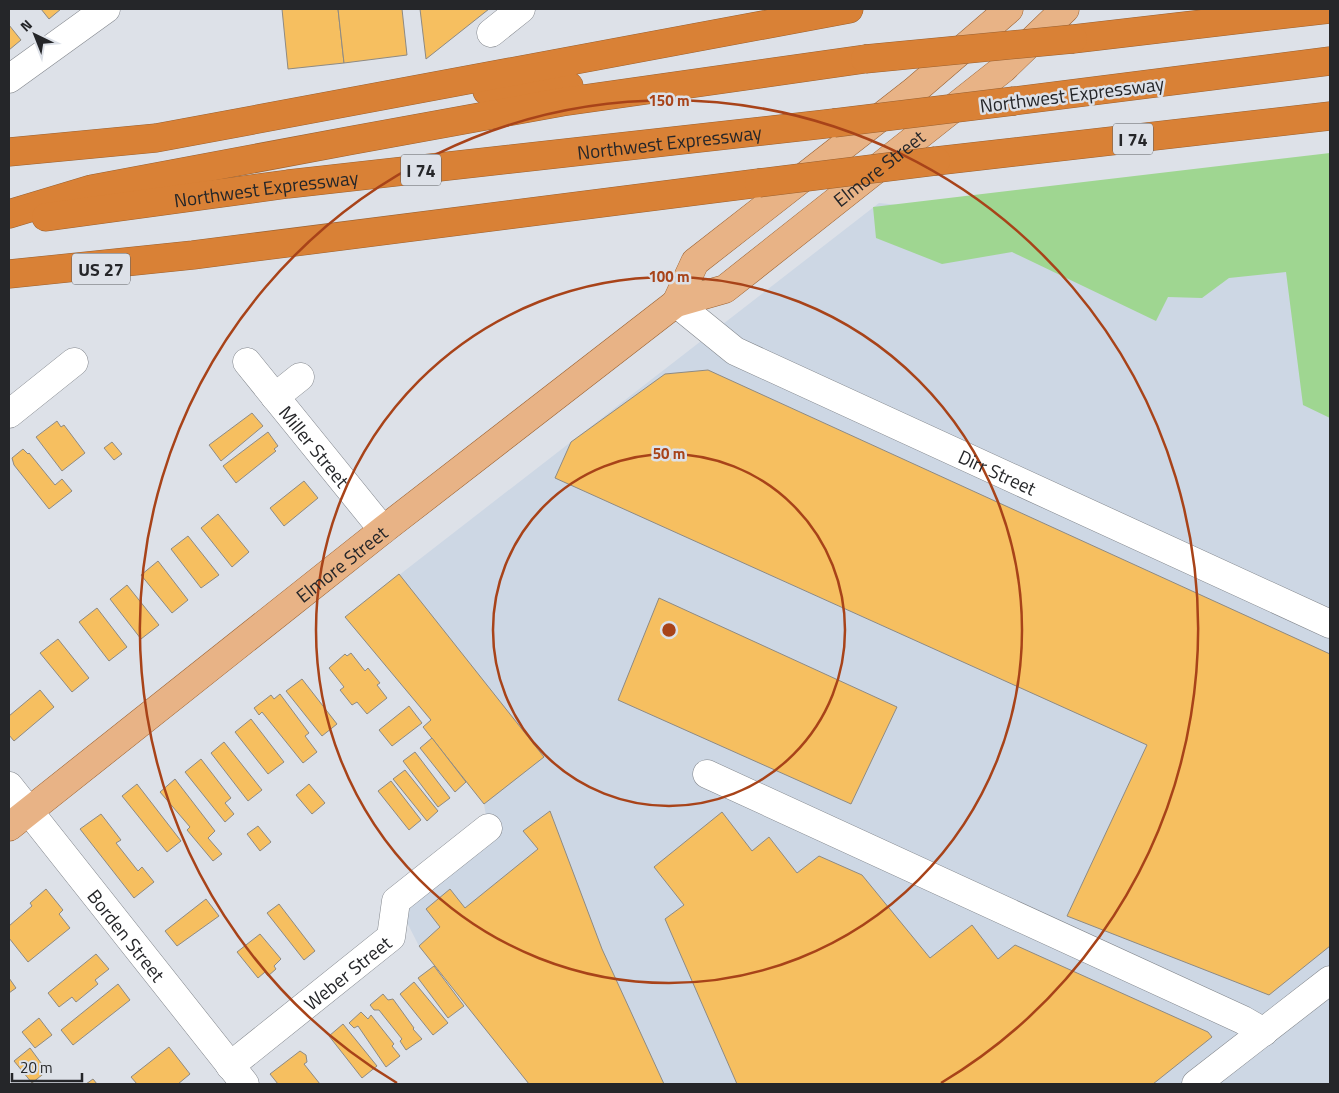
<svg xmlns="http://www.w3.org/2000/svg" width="1339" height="1093" viewBox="0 0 1339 1093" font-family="'Titillium Web',sans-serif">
  <rect width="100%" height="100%" fill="#dde1e8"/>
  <polygon fill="#cdd7e4" points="879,203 1330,250 1330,1084 529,1084 419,946 396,901 488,828 484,804 423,727 430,720 345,617"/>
  <polygon fill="#9fd691" points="1330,153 1330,418 1303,405 1286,272 1229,278 1202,298 1168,297 1156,321 1012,252 942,264 876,238 873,207"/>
  <g fill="#f6bf60" stroke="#8e8a83">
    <polygon points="41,9 61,9 49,19"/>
    <polygon points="282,9 338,9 344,63 288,69"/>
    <polygon points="338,9 402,9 407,55 344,63"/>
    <polygon points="420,9 489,9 426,59"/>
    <polygon points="9,25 21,40 9,50"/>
    <polygon points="708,370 1330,654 1330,946 1269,995 1067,916 1147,745 555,478 571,442 665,374"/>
    <polygon points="252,413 263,426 221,461 209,445"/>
    <polygon points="57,421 61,427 64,425 85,453 62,471 36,437"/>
    <polygon points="268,432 278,446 274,449 276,451 236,483 223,466"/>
    <polygon points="112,442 122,454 114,460 104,448"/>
    <polygon points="23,449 28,454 29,453 55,485 62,479 72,491 49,509 14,465 12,458"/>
    <polygon points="304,481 318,498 284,526 270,508"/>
    <polygon points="218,514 249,552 232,567 201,528"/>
    <polygon points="188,536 219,575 201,588 171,549"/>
    <polygon points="158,561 188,600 172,613 141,575"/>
    <polygon points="399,574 544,757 484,804 423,727 431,720 345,617"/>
    <polygon points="127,585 159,625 141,639 110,599"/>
    <polygon points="659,598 897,707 851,804 618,700"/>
    <polygon points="97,608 127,647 109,661 79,622"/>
    <polygon points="58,639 89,678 72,692 40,653"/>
    <polygon points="351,653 365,671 368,668 380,683 377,685 387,698 367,714 357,702 352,705 340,690 344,687 329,668 345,654 347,656"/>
    <polygon points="302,679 337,724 322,736 286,691"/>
    <polygon points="40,690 54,707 14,741 9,735 9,716"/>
    <polygon points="280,694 309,733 305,736 317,752 303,763 262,712 259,715 254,708 271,695 274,699"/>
    <polygon points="409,706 422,723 392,746 379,730"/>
    <polygon points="251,719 284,762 268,774 235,732"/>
    <polygon points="432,738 466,782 455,792 420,748"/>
    <polygon points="224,742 262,790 248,801 211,753"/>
    <polygon points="415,752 450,798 438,807 403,761"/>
    <polygon points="201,759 231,798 225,803 234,814 225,822 185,772"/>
    <polygon points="405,770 438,811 427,821 393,779"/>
    <polygon points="175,779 215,831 208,838 222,854 213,861 187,830 190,827 160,792"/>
    <polygon points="391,781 421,820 409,830 378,791"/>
    <polygon points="137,784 181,841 167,852 122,796"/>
    <polygon points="309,784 325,803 312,814 296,795"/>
    <polygon points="550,811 602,949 664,1084 529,1084 419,946 440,927 426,909 450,889 465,908 538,849 523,831"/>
    <polygon points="722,812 752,851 769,837 797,873 819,856 862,875 930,958 972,925 998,959 1015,945 1208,1032 1212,1037 1153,1084 737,1084 665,919 684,905 654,867"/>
    <polygon points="101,814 121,840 116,843 138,871 142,867 154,882 134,898 80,829"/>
    <polygon points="258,826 271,842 260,851 247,834"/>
    <polygon points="46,889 63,910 59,914 70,928 28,962 9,938 9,926 32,906 30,903"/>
    <polygon points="206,899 219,916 177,946 165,931"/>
    <polygon points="279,904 315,951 304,960 267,913"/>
    <polygon points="260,934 281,959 274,966 276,969 268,976 265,972 258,978 237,952"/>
    <polygon points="96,954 109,969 95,980 98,984 76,1002 72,997 59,1007 48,993"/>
    <polygon points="434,966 464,1006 448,1018 418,978"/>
    <polygon points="9,978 16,988 9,993"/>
    <polygon points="414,982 448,1023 433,1035 400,994"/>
    <polygon points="118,984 130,1000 73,1045 61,1030"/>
    <polygon points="383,994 388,1000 393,999 414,1028 413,1029 422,1039 406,1050 400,1041 402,1039 379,1010 374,1010 370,1005"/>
    <polygon points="361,1012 368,1019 371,1015 394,1044 392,1046 400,1056 386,1067 358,1026 354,1028 349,1023"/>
    <polygon points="39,1018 52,1035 35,1048 22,1032"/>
    <polygon points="343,1024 377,1066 362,1078 329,1036"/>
    <polygon points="169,1047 190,1074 178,1084 137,1084 131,1077"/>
    <polygon points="30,1048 47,1071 32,1083 14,1061"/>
    <polygon points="300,1051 306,1055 307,1062 304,1064 320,1084 278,1084 270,1074"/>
    <polygon points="93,1079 97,1084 86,1084"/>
  </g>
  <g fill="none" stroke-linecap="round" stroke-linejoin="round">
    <defs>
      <g id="minor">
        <polyline points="491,33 521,9"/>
        <polyline points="9,79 106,9"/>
        <path id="s1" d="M676,303l59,48 595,273"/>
        <path id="s2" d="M247,362l136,168"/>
        <polyline points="275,397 300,377"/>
        <polyline points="9,414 74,362"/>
        <polyline points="707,774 1243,1020 1264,1032"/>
        <path id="s3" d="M9,786l236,298"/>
        <path id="s4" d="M230,1066l161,-129 5,-36 92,-73"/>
        <polyline points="1196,1084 1330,980"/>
      </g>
      <g id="major">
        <polyline points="676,303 695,262 914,91 1009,9"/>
        <path id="s5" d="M9,827l374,-297 293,-227 49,-14 278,-220 62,-60"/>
      </g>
      <g id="highway">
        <polyline points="1073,39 1330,9"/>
        <polyline points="487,91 569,86"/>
        <polyline points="1014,101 1330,61"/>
        <polyline points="9,152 156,138 849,9"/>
        <polyline points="936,161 1330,116"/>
        <polyline points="9,214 92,189 348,141 562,102 865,59"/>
        <path id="s6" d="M46,217l242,-33 546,-61"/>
        <polyline points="9,274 193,255 759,183"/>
      </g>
    </defs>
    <use href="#minor" stroke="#82868c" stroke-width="29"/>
    <use href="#major" stroke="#9a6131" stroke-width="29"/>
    <use href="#highway" stroke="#9a6131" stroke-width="29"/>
    <use href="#minor" stroke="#fff" stroke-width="28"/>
    <use href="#major" stroke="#e8b386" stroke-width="28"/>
    <use href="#highway" stroke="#d98136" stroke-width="28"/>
    <defs>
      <g id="highway-bridge">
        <polyline points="865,59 1073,39"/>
        <polyline points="834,123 1014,101"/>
        <polyline points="759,183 936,161"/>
      </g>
    </defs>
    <use href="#highway-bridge" stroke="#9a6131" stroke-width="29" stroke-linecap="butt"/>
    <use href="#highway-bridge" stroke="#d98136" stroke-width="28"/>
  </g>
  <g fill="none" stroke="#a84319" stroke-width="2.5">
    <circle cx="669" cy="630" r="176"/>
    <circle cx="669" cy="630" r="353"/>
    <path d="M397 1083A529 529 0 1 1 941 1083"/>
  </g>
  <g text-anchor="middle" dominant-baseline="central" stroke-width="5" stroke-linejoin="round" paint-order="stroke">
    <g fill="#dde1e8" stroke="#5c5e62" stroke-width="1">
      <rect x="1113" y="123.5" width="40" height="31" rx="4"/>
      <rect x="401" y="154.5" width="40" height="31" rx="4"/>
      <rect x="72" y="253.5" width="58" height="31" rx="4"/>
    </g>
    <g font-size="18" font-weight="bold" fill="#252629">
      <text x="1133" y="139">I 74</text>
      <text x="421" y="170">I 74</text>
      <text x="101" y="269">US 27</text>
    </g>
    <g font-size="19" fill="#252629" stroke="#dde1e8">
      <text transform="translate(1072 94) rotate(-7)">Northwest Expressway</text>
      <text stroke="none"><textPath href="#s6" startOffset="628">Northwest Expressway</textPath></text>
      <text stroke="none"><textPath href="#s5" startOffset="1095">Elmore Street</textPath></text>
      <text stroke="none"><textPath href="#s6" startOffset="222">Northwest Expressway</textPath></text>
      <text stroke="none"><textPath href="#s2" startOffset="108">Miller Street</textPath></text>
      <text stroke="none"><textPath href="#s1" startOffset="365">Dirr Street</textPath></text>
      <text stroke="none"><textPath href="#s5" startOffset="424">Elmore Street</textPath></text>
      <text stroke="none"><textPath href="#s3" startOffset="190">Borden Street</textPath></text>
      <text stroke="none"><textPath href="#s4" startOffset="150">Weber Street</textPath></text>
    </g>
  </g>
  <circle cx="669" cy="630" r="8" fill="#a84319" stroke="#dde1e8" stroke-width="2.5"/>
  <g font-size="15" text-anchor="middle" font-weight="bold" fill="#a84319" stroke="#dde1e8" stroke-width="5" stroke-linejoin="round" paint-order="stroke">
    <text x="669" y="106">150 m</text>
    <text x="669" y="282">100 m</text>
    <text x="669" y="459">50 m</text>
  </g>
  <rect width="1339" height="1093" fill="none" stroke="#252629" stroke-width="20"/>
  <g transform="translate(35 35) rotate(317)" stroke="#dde1e8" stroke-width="4" paint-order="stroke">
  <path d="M0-4L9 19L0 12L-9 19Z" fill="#252629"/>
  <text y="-8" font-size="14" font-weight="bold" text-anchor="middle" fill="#252629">N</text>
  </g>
  <path d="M12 1073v8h70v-8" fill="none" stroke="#252629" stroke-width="2.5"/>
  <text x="20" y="1073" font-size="15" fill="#252629" stroke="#dde1e8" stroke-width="4" paint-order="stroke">20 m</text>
</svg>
